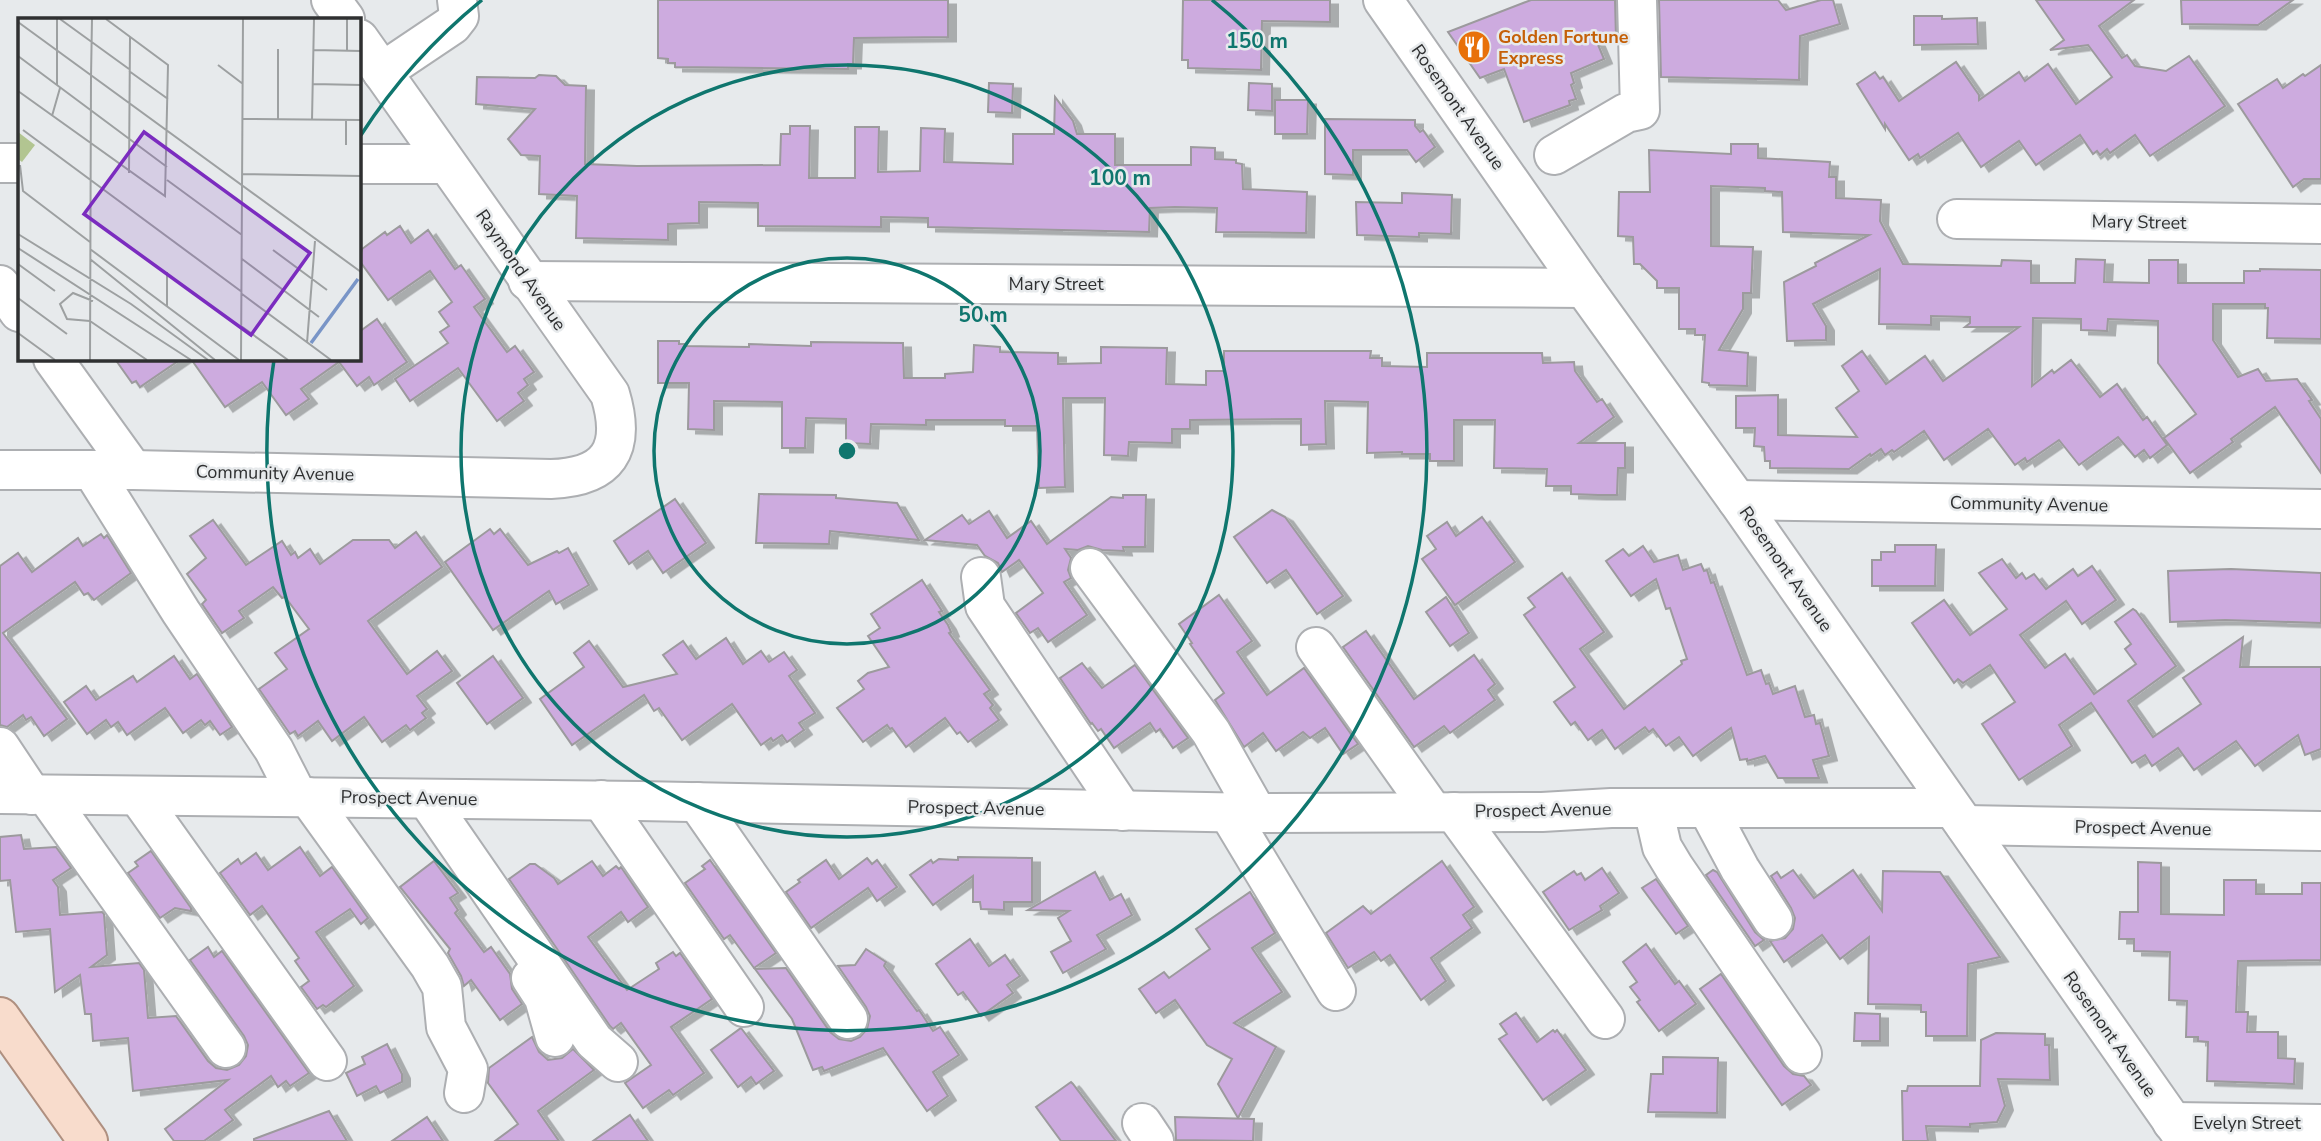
<svg xmlns="http://www.w3.org/2000/svg" width="2321" height="1141" viewBox="0 0 2321 1141" font-family="'Nunito Sans',sans-serif">
  <defs>
    <filter id="shadow"><feDropShadow dx="8" dy="4.5" stdDeviation="0" flood-color="#0004"/></filter>
  </defs>
  <rect width="100%" height="100%" fill="#e7eaec"/>
  <g fill="#cdabdf" stroke="#9c9a9d" stroke-width="2" filter="url(#shadow)">
    <polygon points="658,0 948,0 948,37 854,38 853,64 848,64 848,69 675,67 675,63 668,63 668,59 658,58"/>
    <polygon points="1183,0 1330,0 1330,22 1262,21 1261,70 1188,68 1188,60 1182,60"/>
    <polygon points="1531,0 1615,0 1616,39 1594,35 1604,59 1571,73 1574,83 1571,85 1576,99 1569,101 1570,105 1524,122 1504,69 1480,78 1448,32"/>
    <polygon points="1659,0 1778,0 1786,10 1821,0 1833,0 1840,24 1800,36 1799,80 1661,77"/>
    <polygon points="2036,0 2134,0 2099,26 2122,58 2127,55 2135,66 2166,71 2189,56 2225,106 2150,156 2135,135 2110,153 2107,149 2100,155 2097,151 2093,154 2080,135 2036,165 2019,141 1981,167 1958,133 1920,158 1918,154 1909,160 1885,124 1885,129 1857,84 1875,72 1880,79 1883,77 1899,101 1956,62 1979,95 1979,100 2019,72 2025,81 2048,64 2076,104 2112,77 2088,45 2050,50 2064,40"/>
    <polygon points="2181,0 2293,0 2258,25 2182,24"/>
    <polygon points="1914,16 1942,16 1942,19 1977,18 1978,44 1914,45"/>
    <polygon points="2321,65 2321,179 2304,179 2293,187 2238,104 2277,79 2283,88 2303,74 2305,76"/>
    <polygon points="539,75 556,76 565,85 586,86 585,164 637,166 780,165 781,134 790,134 790,126 810,126 809,178 855,178 855,127 879,127 878,172 920,171 921,128 945,129 944,162 1013,164 1013,134 1054,134 1055,97 1073,121 1077,134 1115,134 1115,165 1191,165 1191,147 1215,148 1215,159 1236,160 1236,163 1242,164 1243,189 1307,192 1306,233 1216,232 1217,208 1175,207 1150,208 1149,232 928,227 928,218 881,217 881,227 758,226 758,203 699,202 699,223 668,224 668,240 576,238 577,196 539,194 540,156 521,155 508,139 535,109 476,104 477,77 535,78"/>
    <polygon points="989,83 1013,84 1012,113 988,112"/>
    <polygon points="1249,83 1272,84 1272,111 1248,110"/>
    <polygon points="1275,100 1308,100 1307,134 1275,134"/>
    <polygon points="1325,119 1415,120 1415,126 1420,132 1423,130 1435,147 1416,162 1407,150 1353,150 1353,175 1325,174"/>
    <polygon points="1731,144 1758,144 1758,158 1830,162 1829,177 1836,177 1836,198 1881,200 1880,221 1903,264 2001,266 2002,260 2031,261 2031,283 2075,283 2076,259 2105,260 2104,282 2149,283 2149,260 2178,260 2178,283 2244,283 2244,271 2260,271 2260,269 2321,270 2321,339 2267,338 2268,308 2265,308 2265,304 2213,304 2213,340 2238,377 2258,369 2266,381 2297,379 2312,400 2309,401 2321,419 2321,473 2275,407 2231,439 2233,442 2190,473 2164,438 2196,414 2158,363 2158,321 2108,319 2107,331 2081,330 2081,319 2033,318 2032,386 2052,370 2054,373 2071,360 2100,397 2117,384 2143,420 2147,417 2167,445 2150,458 2144,450 2135,457 2118,437 2079,465 2059,440 2027,462 2025,458 2015,465 1988,429 1944,460 1924,431 1894,452 1892,450 1885,455 1881,449 1871,456 1870,454 1849,469 1770,468 1770,461 1765,461 1764,447 1754,446 1755,428 1736,428 1736,396 1778,395 1778,435 1857,437 1836,408 1859,391 1842,366 1862,351 1886,384 1925,356 1943,381 2019,327 1965,327 1970,323 1970,317 1931,316 1931,325 1879,324 1880,269 1813,304 1826,326 1826,340 1787,341 1784,282 1816,266 1815,263 1869,235 1783,232 1782,192 1765,191 1765,188 1711,186 1711,246 1753,247 1751,293 1743,293 1743,309 1719,350 1748,353 1747,386 1709,385 1709,383 1702,382 1705,335 1695,335 1695,329 1679,329 1679,288 1657,288 1657,281 1640,264 1634,264 1633,237 1618,236 1619,192 1650,192 1649,150 1731,154"/>
    <polygon points="1402,193 1452,195 1451,234 1419,233 1419,237 1357,235 1356,202 1402,203"/>
    <polygon points="400,226 411,243 428,230 455,269 461,265 485,299 474,307 507,352 515,346 534,372 524,379 528,385 518,393 524,401 497,421 458,368 410,401 395,379 448,343 440,332 449,326 439,312 452,302 430,271 388,300 359,260 362,249 385,232 387,235"/>
    <polygon points="377,319 407,362 374,385 369,377 357,386 339,362 301,389 309,399 286,415 262,382 225,407 191,359 359,359 359,332"/>
    <polygon points="658,341 679,341 679,344 685,344 684,346 749,347 749,344 811,346 811,342 903,343 904,378 945,378 945,374 973,372 974,345 1000,347 1000,352 1058,353 1058,364 1101,363 1101,347 1167,348 1166,384 1206,385 1206,371 1224,371 1224,351 1371,351 1370,358 1382,358 1382,366 1427,367 1427,353 1542,353 1543,363 1574,362 1575,371 1597,402 1602,399 1614,417 1579,443 1625,443 1625,468 1618,468 1617,495 1598,495 1571,494 1571,486 1546,486 1547,469 1494,468 1495,420 1454,420 1454,461 1430,461 1430,454 1402,454 1402,452 1367,453 1368,402 1325,401 1326,444 1301,445 1301,419 1190,420 1190,429 1172,429 1172,443 1129,442 1128,456 1104,455 1105,398 1063,398 1065,487 1039,488 1037,426 1005,426 1005,420 926,420 926,425 871,424 870,444 846,443 846,419 806,418 805,448 782,448 782,402 714,401 714,430 688,429 689,383 658,383"/>
    <polygon points="115,359 181,359 140,387 136,381 132,383"/>
    <polygon points="759,494 836,495 836,498 897,503 919,540 830,531 829,544 756,543"/>
    <polygon points="1123,495 1146,495 1145,547 1123,547 1124,551 1102,550 1088,546 1078,550 1065,549 1071,558 1068,570 1071,578 1064,582 1087,615 1048,642 1038,628 1030,633 1016,613 1043,593 1019,560 1002,572 998,563 985,556 977,545 925,540 962,515 969,524 989,511 1007,538 1031,521 1047,544 1111,497 1123,498"/>
    <polygon points="675,499 706,543 663,573 648,551 629,564 614,541"/>
    <polygon points="1272,510 1285,517 1343,596 1317,614 1286,570 1267,583 1234,537"/>
    <polygon points="1482,517 1515,562 1455,605 1422,559 1436,549 1427,536 1447,522 1456,536"/>
    <polygon points="213,520 246,565 282,541 291,555 295,552 298,558 310,549 320,564 353,540 389,540 395,548 416,532 442,567 368,621 407,674 437,651 452,671 417,696 427,709 422,713 426,718 410,730 406,725 382,742 364,717 332,741 318,721 298,736 295,731 290,734 259,689 287,669 275,653 309,629 285,597 282,598 273,587 239,611 244,618 222,633 202,604 206,600 187,574 206,558 190,536"/>
    <polygon points="490,529 494,534 500,529 528,565 557,551 559,553 568,548 589,585 556,604 549,591 493,630 445,562"/>
    <polygon points="101,534 104,538 107,535 131,573 94,600 88,593 84,595 75,582 3,633 67,719 44,736 31,717 26,720 23,715 7,727 0,725 0,566 18,553 32,572 78,538 83,546"/>
    <polygon points="1895,545 1936,545 1935,586 1872,586 1872,560 1881,560 1881,552 1895,552"/>
    <polygon points="1643,546 1654,562 1678,555 1683,570 1701,564 1704,571 1707,570 1711,583 1714,582 1747,675 1761,670 1766,684 1769,683 1773,694 1795,686 1805,717 1814,715 1816,724 1820,723 1829,756 1813,760 1819,778 1778,778 1765,756 1747,761 1747,759 1740,760 1731,728 1693,756 1679,737 1666,746 1653,729 1649,732 1645,727 1615,749 1602,730 1588,740 1575,722 1571,725 1554,702 1575,687 1524,615 1535,607 1528,598 1562,573 1604,632 1580,649 1624,709 1682,664 1681,661 1687,659 1670,608 1666,609 1656,579 1631,596 1606,561 1623,549 1629,556"/>
    <polygon points="2002,559 2016,578 2022,573 2026,579 2034,574 2046,589 2073,569 2078,576 2092,566 2116,600 2082,624 2066,601 2020,635 2045,668 2065,654 2094,694 2136,664 2125,649 2131,644 2115,622 2133,609 2136,611 2176,666 2128,701 2153,737 2201,704 2183,678 2243,637 2240,667 2321,667 2321,749 2305,755 2298,735 2255,766 2236,741 2194,770 2178,748 2152,766 2145,755 2132,763 2091,703 2059,725 2072,746 2019,780 1982,724 2015,702 1990,665 1963,683 1958,679 1954,683 1912,623 1944,600 1970,635 2007,609 1979,573"/>
    <polygon points="2231,569 2321,573 2321,623 2225,620 2170,622 2168,571"/>
    <polygon points="922,580 942,611 939,612 948,625 951,632 949,633 990,690 984,694 993,705 990,708 999,720 968,742 960,732 957,734 945,718 906,747 892,728 890,729 887,725 863,742 837,708 864,689 858,681 868,673 889,667 868,636 880,628 871,614"/>
    <polygon points="1219,595 1252,641 1237,652 1267,695 1304,668 1358,744 1343,754 1325,728 1310,738 1303,732 1276,751 1263,733 1244,747 1215,700 1224,693 1190,644 1192,643 1179,624"/>
    <polygon points="1446,597 1469,633 1450,646 1426,612"/>
    <polygon points="1366,631 1414,699 1474,655 1495,684 1488,690 1495,700 1450,733 1444,726 1414,747 1343,647"/>
    <polygon points="726,638 743,664 761,651 769,662 784,652 797,670 789,676 815,713 799,723 804,730 787,742 782,735 773,741 771,738 761,745 732,704 682,740 659,708 654,711 644,695 572,745 540,699 584,667 574,653 589,641 623,687 677,674 663,655 683,641 696,659"/>
    <polygon points="174,656 190,679 197,674 232,727 220,735 210,721 205,725 201,720 183,733 165,708 127,735 118,722 111,727 106,720 87,734 64,702 86,686 96,700 133,676 137,682"/>
    <polygon points="493,656 523,698 487,724 457,683"/>
    <polygon points="1082,663 1102,688 1135,665 1188,738 1173,748 1160,729 1156,732 1150,723 1114,748 1101,729 1098,731 1092,723 1091,724 1060,678"/>
    <polygon points="21,835 24,849 56,847 71,868 53,880 58,887 60,915 102,912 104,914 107,955 91,967 139,963 144,970 148,1018 176,1016 208,1061 216,1068 227,1070 239,1065 246,1056 248,1045 244,1036 190,960 208,947 214,957 222,951 309,1073 290,1086 286,1081 278,1087 271,1076 225,1110 233,1120 204,1141 174,1141 165,1129 228,1080 133,1091 128,1038 93,1041 91,1014 85,1014 80,975 55,992 50,929 16,932 10,880 0,881 0,837"/>
    <polygon points="300,847 320,876 332,867 368,918 361,924 350,909 316,932 354,986 326,1007 323,1005 317,1009 301,987 309,981 295,961 299,958 262,906 250,915 220,873 238,859 241,864 256,853 268,870"/>
    <polygon points="151,851 191,908 191,911 175,908 160,918 128,873 138,866 135,862"/>
    <polygon points="958,857 1032,858 1032,902 1004,902 1004,910 981,909 980,902 973,902 973,876 933,905 910,875 931,860 933,863 939,859 958,860"/>
    <polygon points="867,858 872,864 877,860 897,887 877,901 868,888 811,928 786,892 800,882 798,880 826,860 839,879"/>
    <polygon points="710,860 776,953 754,968 730,935 724,939 685,883 705,869 702,866"/>
    <polygon points="434,861 458,893 450,898 458,910 455,913 484,952 491,947 510,974 512,989 522,1004 500,1020 471,980 464,986 461,976 448,953 450,949 400,887"/>
    <polygon points="592,861 603,876 616,866 619,869 621,867 648,907 628,922 621,912 588,937 627,990 659,969 656,963 673,952 676,956 680,953 712,999 671,1027 704,1073 673,1095 669,1090 643,1108 625,1083 651,1065 621,1023 613,1029 610,1026 509,879 530,864 535,864 554,878 558,884"/>
    <polygon points="1442,861 1474,907 1463,915 1472,928 1431,958 1446,981 1421,1000 1390,955 1381,961 1374,952 1348,968 1326,933 1363,906 1371,914"/>
    <polygon points="2138,862 2161,863 2161,914 2224,915 2224,880 2256,880 2256,894 2302,894 2302,883 2321,883 2321,960 2238,961 2236,1012 2248,1012 2247,1032 2278,1032 2278,1058 2295,1059 2294,1084 2207,1081 2208,1042 2198,1041 2198,1037 2186,1037 2187,1001 2169,1000 2170,952 2134,951 2134,939 2119,939 2120,912 2138,912"/>
    <polygon points="1602,868 1619,893 1600,906 1602,910 1569,930 1543,892 1574,871 1577,875 1581,873 1585,880"/>
    <polygon points="1713,870 1717,872 1755,932 1764,940 1755,946 1706,875"/>
    <polygon points="1793,870 1814,898 1853,870 1882,911 1883,871 1940,872 2000,957 1968,964 1967,1036 1926,1036 1926,1012 1921,1012 1921,1005 1868,1004 1869,937 1840,959 1822,935 1784,962 1770,941 1785,938 1793,929 1795,918 1791,908 1771,876 1777,872 1781,878"/>
    <polygon points="1095,872 1110,900 1121,894 1132,915 1097,935 1106,949 1063,973 1051,952 1071,941 1058,918 1069,911 1028,910"/>
    <polygon points="1656,879 1688,926 1676,934 1642,888"/>
    <polygon points="1250,892 1275,933 1252,948 1282,992 1234,1023 1276,1047 1238,1118 1218,1084 1232,1059 1207,1045 1175,1000 1156,1013 1139,989 1164,972 1169,978 1210,949 1196,929"/>
    <polygon points="970,939 989,966 1005,955 1020,976 1007,985 1013,993 981,1016 963,992 958,995 936,964"/>
    <polygon points="1646,944 1675,984 1679,981 1696,1004 1659,1031 1637,1002 1640,1000 1630,987 1637,982 1623,962"/>
    <polygon points="866,949 886,962 884,966 917,1011 919,1010 933,1031 940,1027 959,1055 933,1072 948,1096 927,1111 883,1048 824,1071 822,1067 813,1070 792,1019 755,969 786,968 830,1032 839,1039 851,1041 860,1037 867,1029 870,1016 866,1007 838,966 855,965"/>
    <polygon points="1721,974 1784,1066 1793,1074 1804,1076 1811,1085 1782,1105 1700,989"/>
    <polygon points="1516,1013 1537,1042 1553,1030 1555,1032 1557,1030 1586,1070 1543,1100 1499,1039 1507,1034 1500,1024"/>
    <polygon points="1855,1013 1880,1014 1880,1041 1854,1041"/>
    <polygon points="741,1028 774,1071 756,1084 751,1077 738,1087 711,1050"/>
    <polygon points="1996,1033 2045,1034 2045,1045 2049,1045 2050,1080 1998,1079 2005,1106 1997,1122 1970,1124 1970,1127 1926,1126 1928,1141 1903,1141 1902,1091 1907,1091 1908,1086 1980,1086 1981,1040"/>
    <polygon points="532,1037 539,1052 548,1060 562,1058 573,1049 594,1070 538,1111 559,1141 495,1141 518,1124 488,1083 489,1068"/>
    <polygon points="387,1044 402,1074 402,1082 380,1093 376,1086 357,1096 346,1073 365,1064 362,1057"/>
    <polygon points="1663,1057 1718,1058 1717,1113 1648,1112 1651,1074 1663,1074"/>
    <polygon points="1071,1082 1073,1084 1116,1141 1061,1141 1036,1107"/>
    <polygon points="329,1111 347,1141 254,1141 254,1139"/>
    <polygon points="630,1115 648,1141 593,1141"/>
    <polygon points="427,1117 443,1141 392,1141"/>
    <polygon points="1175,1117 1254,1119 1253,1141 1176,1140"/>
  </g>
  <g fill="none" stroke-linecap="round" stroke-linejoin="round">
    <defs>
      <g id="minor">
        <polyline points="331,0 345,19"/>
        <polyline points="1383,0 1584,288 1737,500 2186,1141"/>
        <polyline points="382,72 452,25 459,16 457,0"/>
        <polyline points="1554,155 1626,113 1640,110 1637,0"/>
        <polyline points="0,163 19,163"/>
        <polyline points="359,164 446,164"/>
        <polyline points="1957,219 2321,224"/>
        <polyline points="528,281 1584,288"/>
        <polyline points="0,285 19,312"/>
        <polyline points="53,359 133,470"/>
        <path d="M0,470h133l418,9c57,-2 76,-29 59,-85l-251,-355"/>
        <polyline points="92,470 181,612 274,750 298,797"/>
        <polyline points="1737,500 2321,509"/>
        <polyline points="1090,568 1211,732 1257,813"/>
        <polyline points="981,577 985,606 1123,811"/>
        <polyline points="1316,647 1433,812"/>
        <polyline points="0,747 32,795"/>
        <polyline points="0,794 639,801 1257,813 1542,812 1611,808 1952,808"/>
        <polyline points="46,795 226,1048"/>
        <polyline points="138,796 327,1061"/>
        <polyline points="308,797 430,966 442,987 446,1027 468,1069 464,1093"/>
        <polyline points="427,799 594,1041 618,1062"/>
        <polyline points="601,800 744,1007"/>
        <polyline points="697,802 848,1019"/>
        <polyline points="1653,808 1662,847 1674,867 1802,1054"/>
        <polyline points="1708,809 1740,869 1773,920"/>
        <polyline points="1228,812 1336,991"/>
        <polyline points="1454,812 1605,1019"/>
        <polyline points="1965,825 2321,831"/>
        <polyline points="531,978 544,998 555,1037"/>
        <polyline points="2172,1122 2321,1124"/>
        <polyline points="1142,1123 1154,1141"/>
      </g>
      <polyline id="major" points="0,1017 88,1141"/>
    </defs>
    <use href="#minor" stroke="#adafb2" stroke-width="42"/>
    <use href="#major" stroke="#af9080" stroke-width="42"/>
    <use href="#minor" stroke="#fff" stroke-width="38"/>
    <use href="#major" stroke="#f8dccc" stroke-width="38"/>
  </g>
  <g fill="none" stroke="#0f766e" stroke-width="3.5">
    <circle cx="847" cy="451" r="193"/>
    <circle cx="847" cy="451" r="386"/>
    <path d="M361 135A580 580 0 0 1 482 0M1212 0A580 580 0 1 1 274 360"/>
  </g>
  <defs>
    <symbol id="restaurant-disc" viewBox="-11 -11 22 22"><circle r="9.5" fill="#e8710a" stroke="#e7eaec"/><path d="M-5-6h1v4h1v-4h1v4h1v-4h1v5L-1.5 .5V6h-2V.5L-5-1ZM5-6V6H3V1.5H1.5Q1.5-4 5-6Z" fill="#fff"/></symbol>
  </defs>
  <g fill-rule="evenodd">
    <use href="#restaurant-disc" x="1455" y="28" width="38" height="38"/>
  </g>
  <g text-anchor="middle" dominant-baseline="central" stroke-width="5" stroke-linejoin="round" paint-order="stroke">
    <g font-size="18" font-weight="bold" fill="#c56008" stroke="#e7eaec" text-anchor="start">
      <text x="1498" y="37">Golden Fortune<tspan x="1498" dy="21">Express</tspan></text>
    </g>
    <g font-size="18" fill="#2f3031" stroke="#e7eaec">
      <text transform="translate(1458 107) rotate(55)">Rosemont Avenue</text>
      <text transform="translate(2139 222) rotate(1)">Mary Street</text>
      <text transform="translate(521 270) rotate(55)">Raymond Avenue</text>
      <text x="1056" y="284">Mary Street</text>
      <text transform="translate(275 473) rotate(1)">Community Avenue</text>
      <text transform="translate(2029 504) rotate(1)">Community Avenue</text>
      <text transform="translate(1786 569) rotate(55)">Rosemont Avenue</text>
      <text transform="translate(409 798) rotate(1)">Prospect Avenue</text>
      <text transform="translate(976 808) rotate(1)">Prospect Avenue</text>
      <text transform="translate(1543 810) rotate(-1)">Prospect Avenue</text>
      <text transform="translate(2143 828) rotate(1)">Prospect Avenue</text>
      <text transform="translate(2110 1034) rotate(55)">Rosemont Avenue</text>
      <text x="2247" y="1123">Evelyn Street</text>
    </g>
  </g>
  <g transform="translate(18 18)">
    <rect width="343" height="343" fill="#e7eaec"/>
    <path d="M0,114l17,13 -13,17 -4,-3z" fill="#b2c591"/>
    <path fill="none" stroke="#7995c7" stroke-width="3.5" d="M293,325l47,-64"/>
    <path fill="none" stroke="#9da0a1" stroke-width="2" d="M39,1v66M42,1l69,50M0,4l343,250M295,32l48,1M329,33v-32M0,38l149,111M200,47l25,19M111,53l39,28M73,59l1,-58M295,66l48,1M0,73l147,105 3,-131 -62,-46M34,98l8,-28M225,101l118,1M260,101v-70M294,102l2,-101M5,112l219,162M328,127v-25M2,147l3,26 67,51M111,155l1,-136M225,156l118,2M149,162l75,55M0,216l113,70 77,56M0,230l173,112M72,231l149,111M255,232l54,40M72,241l125,101M224,241l77,58M0,246l37,27M224,276l89,66M0,280l49,36M149,289v-35M72,303l57,39M72,303l-23,-2 -7,-15 13,-11 20,8M223,308l47,34M0,315l37,27M289,325l8,-102M72,342l1,-283M223,342l2,-341"/>
    <path fill="#7b2cbf" fill-opacity="0.15" stroke="#7b2cbf" stroke-width="3.5" d="M126,114l166,121 -59,82 -167,-121z"/>
    <rect width="343" height="343" fill="none" stroke="#2f3031" stroke-width="3.5"/>
  </g>
  <circle cx="847" cy="451" r="10" fill="#0f766e" stroke="#e7eaec" stroke-width="3.5"/>
  <g font-size="21" text-anchor="middle" font-weight="bold" fill="#0f766e" stroke="#e7eaec" stroke-width="5" stroke-linejoin="round" paint-order="stroke">
    <text x="1257" y="48">150 m</text>
    <text x="1120" y="185">100 m</text>
    <text x="983" y="322">50 m</text>
  </g>
</svg>
